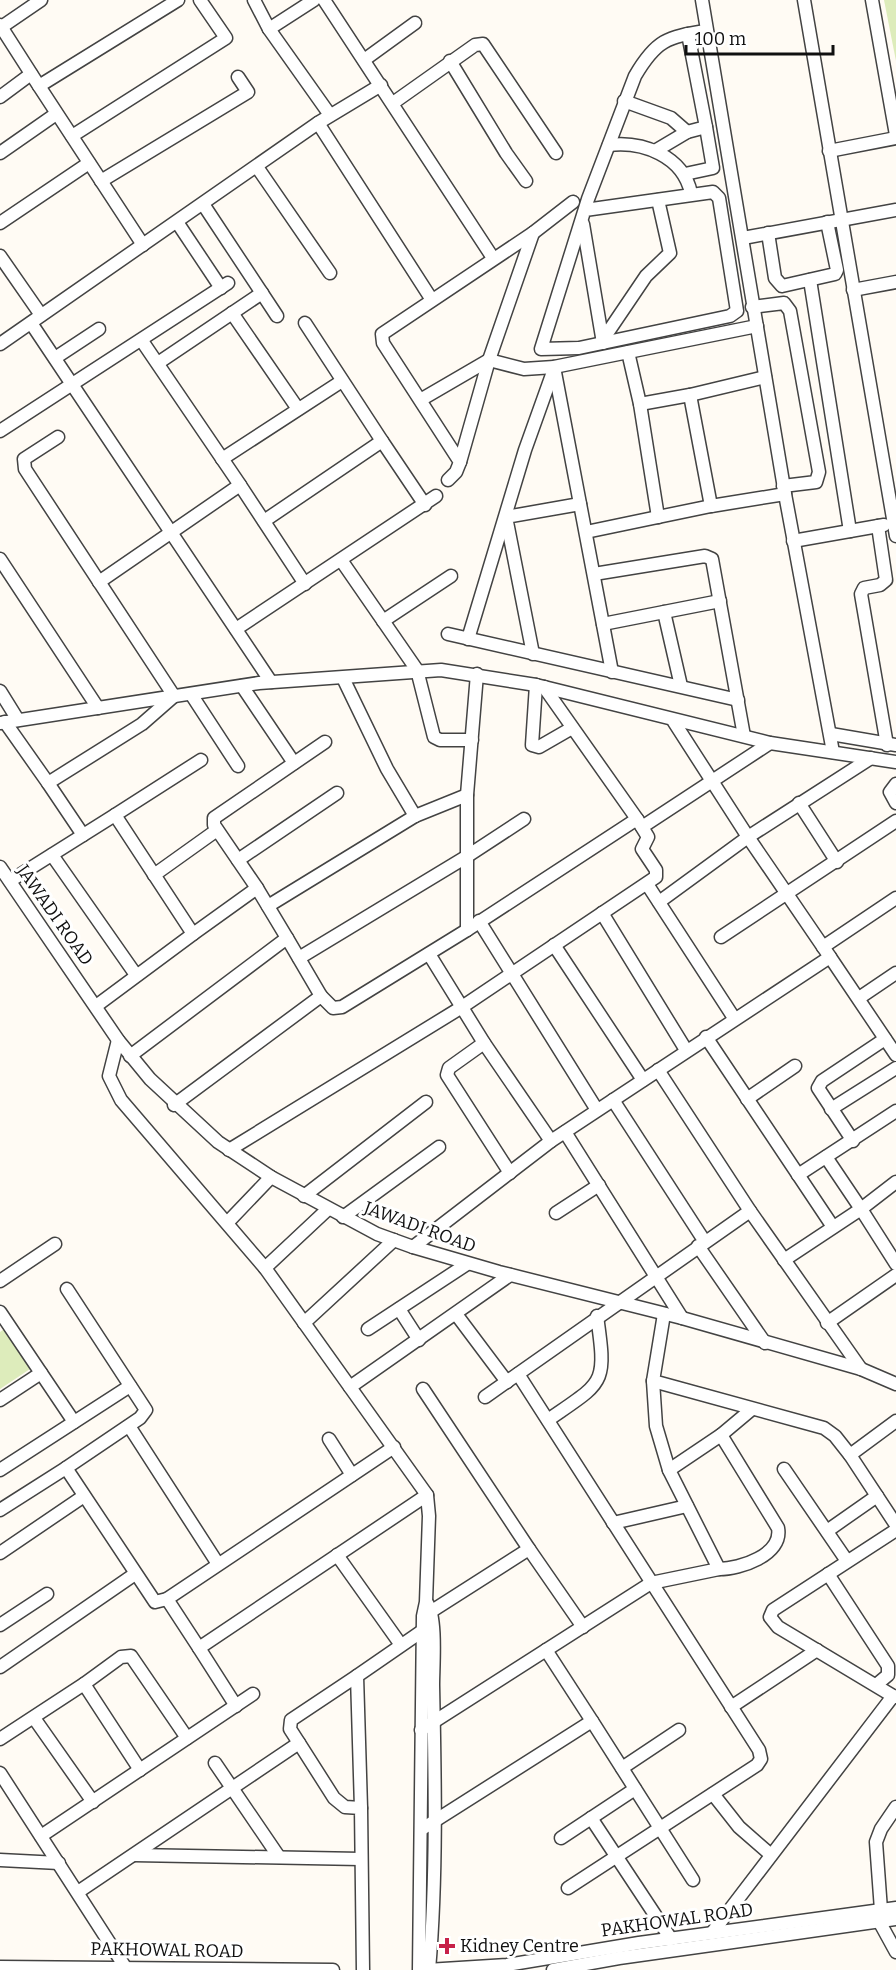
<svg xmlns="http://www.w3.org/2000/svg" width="896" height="1970" viewBox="0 0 896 1970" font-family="Bitter,serif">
  <rect width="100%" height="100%" fill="#fffbf4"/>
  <g fill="#ddecbb">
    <polygon points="884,0 896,0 896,61"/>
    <polygon points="7,1327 33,1367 0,1389 0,1332"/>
  </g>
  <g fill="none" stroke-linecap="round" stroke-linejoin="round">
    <defs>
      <g id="minor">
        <polyline points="254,0 269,29 330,115"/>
        <polyline points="324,0 493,258"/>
        <polyline points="702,0 785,494 833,752"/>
        <polyline points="804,0 896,536"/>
        <polyline points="872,0 896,135"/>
        <polyline points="0,25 39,86 178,0"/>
        <polyline points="0,28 41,0"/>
        <polyline points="269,29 314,0"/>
        <polyline points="364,60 415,23"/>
        <polyline points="450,61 506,153 526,181"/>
        <polyline points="39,86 143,245"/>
        <polyline points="0,97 31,74"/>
        <polyline points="624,101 671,118 687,132"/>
        <polyline points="393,103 475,45 483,44 556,153"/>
        <polyline points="318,123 432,300"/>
        <polyline points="72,136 226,38 200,0"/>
        <path d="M609,145c34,-4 74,11 82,48"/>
        <polyline points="655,151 687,132 706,127 688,34"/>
        <polyline points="829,151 896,138"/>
        <polyline points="0,153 56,114"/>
        <polyline points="257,167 330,273"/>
        <polyline points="685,174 713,168 706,127"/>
        <polyline points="101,181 248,92 238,77"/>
        <polyline points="203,204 277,316"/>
        <path d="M585,210l128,-18 6,6 18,113 -7,5 -151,32 -38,1 47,-150 47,-123c21,-36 32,-39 71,-45"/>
        <polyline points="177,222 221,288"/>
        <polyline points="0,223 89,163"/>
        <polyline points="583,224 603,343"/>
        <polyline points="768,233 775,278 782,286 835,274 837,270 827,222"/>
        <polyline points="743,238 896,210"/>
        <polyline points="0,256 41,315"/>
        <polyline points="810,280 850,531"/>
        <polyline points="853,290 896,282"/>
        <polyline points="752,307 784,303 790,311 819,472 816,482 783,486"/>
        <polyline points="232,313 298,409"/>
        <polyline points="31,323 271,682"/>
        <polyline points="305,323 382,441"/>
        <polyline points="602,341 646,276 670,253 658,200"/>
        <polyline points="0,344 318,123 381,85"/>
        <polyline points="628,352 640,404 658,517"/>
        <polyline points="55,358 99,329"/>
        <polyline points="158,363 262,293"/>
        <polyline points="554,367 612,672"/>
        <polyline points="422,399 489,360 524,369 554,367 757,326"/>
        <polyline points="640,404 690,395"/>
        <polyline points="0,431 228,283"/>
        <polyline points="222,459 342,381"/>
        <polyline points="460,462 489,360 533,233"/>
        <polyline points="448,480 456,472 460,462 383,343 382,334 533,233 573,202"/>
        <polyline points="240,485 305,584"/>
        <polyline points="711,506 690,395 765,377"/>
        <polyline points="264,521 382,441 425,505"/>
        <polyline points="878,526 886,580 880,585 864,588 861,594 887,745"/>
        <polyline points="586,532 711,506 785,494"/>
        <polyline points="793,541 884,525"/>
        <polyline points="0,559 98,708"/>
        <polyline points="341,560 417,670 434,737 440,740 472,740"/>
        <polyline points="594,574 705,556 712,559 744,736"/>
        <polyline points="99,582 240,485 142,341"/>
        <polyline points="664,612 681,686"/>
        <polyline points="383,621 451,576"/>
        <polyline points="603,624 720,601"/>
        <polyline points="236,629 436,496"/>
        <polyline points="448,634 738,700"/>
        <polyline points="468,639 525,450 554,369"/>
        <polyline points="533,654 506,517 580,504"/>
        <polyline points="343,678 387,769 415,816"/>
        <polyline points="536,685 532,745 539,747 572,728"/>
        <polyline points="242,686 294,763"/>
        <polyline points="0,691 18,720"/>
        <polyline points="191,694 238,766"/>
        <polyline points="5,722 48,783 142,724 174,696 25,469 24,459 58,437"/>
        <polyline points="0,723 259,683 441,670 536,685 770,743 896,762"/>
        <polyline points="831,734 896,745"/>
        <polyline points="48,783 83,835"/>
        <polyline points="896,784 890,792 896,803"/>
        <polyline points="799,803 837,862"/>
        <polyline points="642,827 770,743"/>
        <polyline points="52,855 136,975"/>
        <polyline points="238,860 337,793"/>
        <polyline points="0,867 118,1040 150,1079 218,1142 271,1177 377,1234 413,1247 499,1272 682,1318 861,1369 896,1384"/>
        <polyline points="154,875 217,830"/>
        <polyline points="10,881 115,815"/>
        <polyline points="647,884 734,1018"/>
        <polyline points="659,902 748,837 871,758"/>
        <polyline points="268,906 415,816 467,795"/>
        <polyline points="602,913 686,1050"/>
        <polyline points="479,921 597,1110"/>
        <polyline points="467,930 467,795 477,674"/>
        <polyline points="193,934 257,888"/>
        <polyline points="721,937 896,821"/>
        <polyline points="287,938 257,888 214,825 214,818 325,742"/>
        <polyline points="554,945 643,1080"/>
        <polyline points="823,947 896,898"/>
        <polyline points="429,954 484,1043 551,1141"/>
        <polyline points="830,957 896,1055"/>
        <polyline points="299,958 466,857 524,819"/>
        <polyline points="859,998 896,973"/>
        <polyline points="96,1006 193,934 115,815 201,760"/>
        <polyline points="706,1037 833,1227"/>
        <polyline points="118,1040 109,1076 121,1100 265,1268 427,1495 429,1516 426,1602 423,1616 419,1970"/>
        <polyline points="484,1043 449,1068 447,1075 510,1173"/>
        <polyline points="130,1056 287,938 321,996"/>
        <polyline points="747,1099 795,1066"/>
        <polyline points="613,1100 705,1242"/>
        <polyline points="174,1105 321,996 333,1008 342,1007 467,930 637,819 544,687"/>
        <polyline points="831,1109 896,1068"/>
        <polyline points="565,1132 682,1318"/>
        <polyline points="853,1141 818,1088 822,1081 885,1039"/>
        <polyline points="229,1150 462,1007 656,877 656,870 642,849 648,837 637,819"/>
        <polyline points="826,1157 861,1209 896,1182"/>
        <polyline points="798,1175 896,1111"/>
        <polyline points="304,1196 426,1102"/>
        <polyline points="750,1211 861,1369"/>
        <polyline points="556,1213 599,1185"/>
        <polyline points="343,1217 439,1147"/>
        <polyline points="228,1222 271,1177"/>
        <polyline points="698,1246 765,1343"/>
        <polyline points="413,1247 551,1141 830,957 748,837 674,722"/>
        <polyline points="784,1260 861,1209 896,1264"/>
        <polyline points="265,1268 328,1209"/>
        <polyline points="0,1281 55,1244"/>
        <polyline points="67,1289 146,1410 140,1418 66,1468 155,1602 167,1599 394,1447"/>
        <polyline points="399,1309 419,1340"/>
        <polyline points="0,1312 41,1373 0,1400"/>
        <polyline points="456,1314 507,1382"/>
        <polyline points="664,1314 653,1381 824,1428 835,1436 850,1455"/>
        <polyline points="304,1323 394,1240"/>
        <polyline points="827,1323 896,1275"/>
        <polyline points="368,1329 467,1264"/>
        <polyline points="41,1373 74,1422"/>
        <polyline points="518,1374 759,1750 761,1759 757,1765 568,1888"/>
        <polyline points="653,1381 656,1426 669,1470"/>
        <polyline points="350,1387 510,1275"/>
        <polyline points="423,1389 529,1549"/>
        <polyline points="485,1397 750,1211 658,1070"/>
        <path d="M548,1420c56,-39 59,-34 49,-104"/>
        <polyline points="896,1421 850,1455 896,1525"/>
        <polyline points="129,1426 218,1564"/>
        <polyline points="329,1439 352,1475"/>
        <polyline points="784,1469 847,1561"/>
        <polyline points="0,1470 130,1386"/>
        <polyline points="0,1510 66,1468"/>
        <polyline points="613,1523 687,1506"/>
        <polyline points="827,1531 877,1496"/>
        <polyline points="0,1553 84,1496"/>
        <polyline points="337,1555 401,1645"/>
        <path d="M719,1569c21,0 64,-14 59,-41l-57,-93"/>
        <polyline points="828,1574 888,1666 888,1675 876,1685"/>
        <polyline points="167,1599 199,1648"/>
        <path d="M427,1603c10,15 6,63 6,82 2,95 4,191 -4,285"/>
        <polyline points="424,1616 529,1549 583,1627"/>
        <polyline points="0,1625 47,1594"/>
        <polyline points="546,1650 592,1721"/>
        <polyline points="0,1667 135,1574"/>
        <polyline points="84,1684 121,1657 131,1656 187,1738"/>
        <polyline points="893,1696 778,1627 770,1617 773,1610 896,1530"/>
        <polyline points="236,1706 199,1648 427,1495"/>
        <polyline points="731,1707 817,1650"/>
        <polyline points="34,1718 93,1802"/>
        <polyline points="421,1730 651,1583 719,1569 669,1470 721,1435 752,1409"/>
        <polyline points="0,1739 84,1684 140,1770"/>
        <polyline points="299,1743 290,1729 291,1720 357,1676"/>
        <polyline points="215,1763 279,1857"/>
        <polyline points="622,1768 679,1730"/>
        <polyline points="0,1773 127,1970"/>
        <polyline points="713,1794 739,1827 771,1855"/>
        <polyline points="896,1807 881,1829 876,1842 881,1910 879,1921 896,1952"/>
        <polyline points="361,1808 357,1676 428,1627"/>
        <polyline points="591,1818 671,1939"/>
        <polyline points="422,1829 592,1721 693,1880"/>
        <polyline points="41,1836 253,1694"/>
        <polyline points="561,1838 635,1789"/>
        <polyline points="134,1855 361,1859"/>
        <polyline points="0,1860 59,1863"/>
        <polyline points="78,1892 299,1743 334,1798 345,1807 361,1808 363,1970"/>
        <polyline points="712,1933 893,1696 896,1697"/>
        <polyline points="0,1967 333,1970"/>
        <polyline points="427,1970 507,1965 639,1943 896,1908"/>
        <polyline points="553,1970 619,1958 896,1919"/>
      </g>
    </defs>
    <use href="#minor" stroke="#434343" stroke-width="15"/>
    <use href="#minor" stroke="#fff" stroke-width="12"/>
  </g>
  <path fill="#c72148" stroke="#fff" stroke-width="2" d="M444 1937h6v6h6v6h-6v6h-6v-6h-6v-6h6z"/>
  <g text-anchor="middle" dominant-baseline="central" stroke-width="6" stroke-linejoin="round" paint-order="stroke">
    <g font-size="18" fill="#101010" stroke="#fff">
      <text transform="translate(55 915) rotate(55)">JAWADI ROAD</text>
      <text transform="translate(420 1227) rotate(20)">JAWADI ROAD</text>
      <text transform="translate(677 1920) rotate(-8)">PAKHOWAL ROAD</text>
      <text transform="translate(167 1950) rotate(1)">PAKHOWAL ROAD</text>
    </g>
    <g font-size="18" fill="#101010" stroke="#fff" text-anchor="start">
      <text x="460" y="1946">Kidney Centre</text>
    </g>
  </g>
  <path d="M686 45v9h147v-9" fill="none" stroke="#101010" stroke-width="3"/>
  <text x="695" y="45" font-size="18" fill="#101010" stroke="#ffffff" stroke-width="4.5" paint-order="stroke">100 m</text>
</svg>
